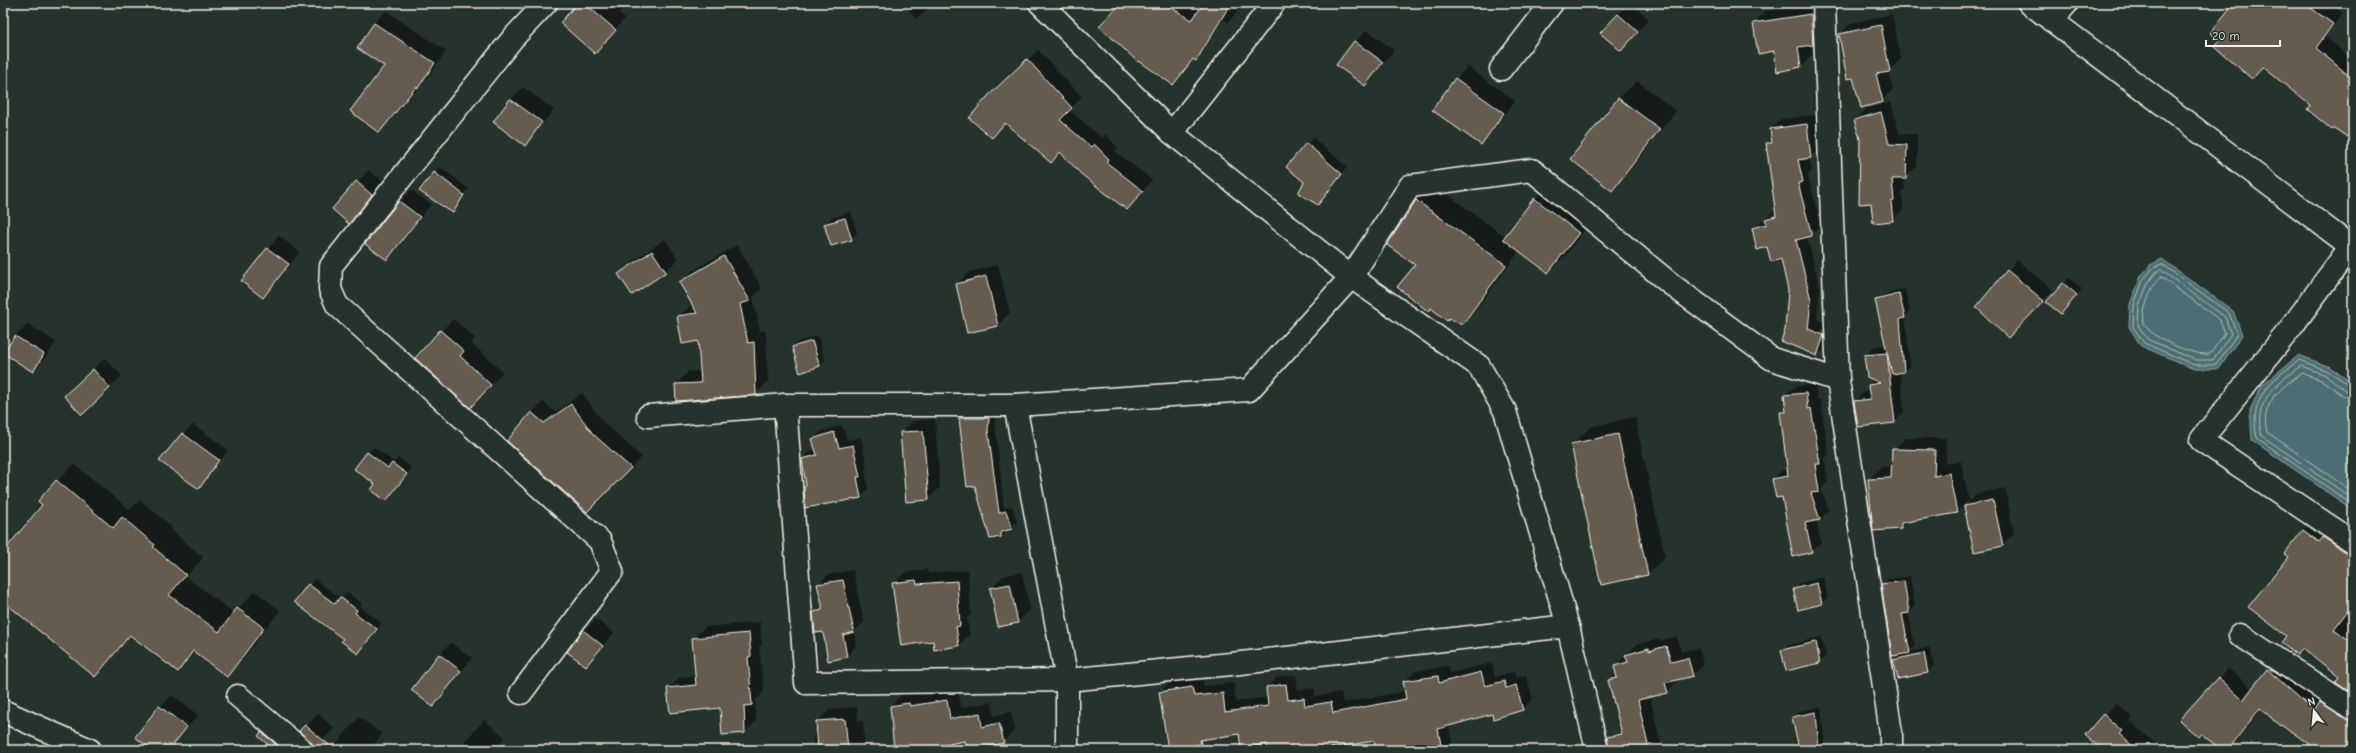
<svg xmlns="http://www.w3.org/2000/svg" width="2356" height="753" viewBox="0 0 2356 753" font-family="'Comic Neue',sans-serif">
  <rect width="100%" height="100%" fill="#26332d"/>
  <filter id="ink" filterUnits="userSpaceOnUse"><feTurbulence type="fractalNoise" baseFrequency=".025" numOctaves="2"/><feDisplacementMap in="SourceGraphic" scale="8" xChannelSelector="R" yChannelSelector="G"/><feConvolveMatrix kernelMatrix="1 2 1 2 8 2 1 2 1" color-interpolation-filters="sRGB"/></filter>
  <g filter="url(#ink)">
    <g fill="#4c6e73" stroke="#8fa2a2">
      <polygon points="2162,259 2233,311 2242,335 2218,369 2194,369 2141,346 2129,327 2130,304 2140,278 2150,265"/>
      <polygon points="2299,355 2330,367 2353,384 2353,510 2252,440 2250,410 2262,385"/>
    </g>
    <g fill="#0007">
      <polygon points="579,3 629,3 619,13 625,19 595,52"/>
      <polygon points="904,3 937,3 916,19"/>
      <polygon points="1121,3 1244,3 1228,23 1223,19 1202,53 1196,59 1194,58 1173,84 1116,10"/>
      <polygon points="1631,3 1649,19 1621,50 1618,14"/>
      <polygon points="1819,3 1825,32 1811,45 1813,54 1801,67 1778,70 1775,50 1754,23 1766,11"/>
      <polygon points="2236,3 2330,3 2343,13 2325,37 2353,60 2353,139 2264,66 2220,40"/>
      <polygon points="386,11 446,51 430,75 379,132 386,66 374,23"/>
      <polygon points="1892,14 1901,59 1889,71 1893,89 1882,101 1840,34 1851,23"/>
      <polygon points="1367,30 1394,50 1365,85 1355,42"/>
      <polygon points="1038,50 1082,97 1069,110 1102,138 1105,134 1118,148 1115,151 1152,180 1127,209 1060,152 1006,123 992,137 1000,86"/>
      <polygon points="1468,67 1515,101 1493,131 1481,143 1456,79"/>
      <polygon points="1637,81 1676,111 1629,172 1612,189 1572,159 1619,98"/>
      <polygon points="523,87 554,110 525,144 494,122 511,99"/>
      <polygon points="1891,102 1899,134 1917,134 1917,167 1904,178 1905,189 1902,192 1903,210 1892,220 1872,202 1855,120 1866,109"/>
      <polygon points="1816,115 1820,148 1809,158 1812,171 1808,175 1821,225 1811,235 1807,236 1820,289 1817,319 1833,326 1826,346 1817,355 1786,331 1789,290 1781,258 1753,228 1776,209 1767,144 1772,139 1771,129 1781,119"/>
      <polygon points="1313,138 1347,167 1323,197 1287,166"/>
      <polygon points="440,167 469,189 468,192 466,191 456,206 458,206 453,212 434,173"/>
      <polygon points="369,170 383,182 349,222 333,209"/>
      <polygon points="1553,181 1596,215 1566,255 1548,272 1520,250 1478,307 1461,324 1416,265 1388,245 1417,200 1433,184 1506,237 1535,199"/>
      <polygon points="411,190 431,204 399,247 387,259 399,202"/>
      <polygon points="851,212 857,233 851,239 826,224 831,218"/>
      <polygon points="279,236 300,252 263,297 242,281"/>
      <polygon points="665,239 678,259 666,271 633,294 620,274 632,262"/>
      <polygon points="737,245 762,288 753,297 760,331 766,331 768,382 755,394 676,384 688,372 701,371 699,340 678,317 693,304 680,283 692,271"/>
      <polygon points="2017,260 2053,290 2008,336 1977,307"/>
      <polygon points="998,265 1010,313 998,325 957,284 969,272"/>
      <polygon points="2069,278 2082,289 2067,307 2064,284"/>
      <polygon points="3,280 6,283 3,287"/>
      <polygon points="1905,289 1910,311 1905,316 1910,365 1904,371 1900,371 1904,412 1895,422 1855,401 1865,391 1870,391 1869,385 1874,379 1865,356 1875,346 1887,345 1876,301 1882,295"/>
      <polygon points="453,319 475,338 471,343 503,372 482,394 441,331"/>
      <polygon points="28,324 56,342 47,356 35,368 4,353 16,336"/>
      <polygon points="818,336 825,360 819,366 793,347 799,341"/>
      <polygon points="105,358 122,376 110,387 77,384"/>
      <polygon points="1815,384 1817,400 1820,399 1829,454 1825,458 1828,482 1821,489 1829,510 1820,519 1816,520 1821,542 1812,551 1773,479 1782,470 1788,469 1781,413 1786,408 1785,396 1794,387"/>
      <polygon points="582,393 604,423 642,457 587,511 532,413 543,402 556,412"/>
      <polygon points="965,412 994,412 1004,508 1012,506 1017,522 1001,536 976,485 968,486 960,418"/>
      <polygon points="1635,417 1665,557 1647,574 1572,445 1590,427"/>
      <polygon points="935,419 940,487 928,499 901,433 913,421"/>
      <polygon points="193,424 228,450 199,487 160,460"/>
      <polygon points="842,425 847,440 861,437 867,468 865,470 868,489 860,497 805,487 807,485 803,459 811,451 817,450 813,439 821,431"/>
      <polygon points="1905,438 1946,438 1946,464 1961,461 1969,500 1956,512 1909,521 1901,528 1874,530 1869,479 1881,467 1892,467 1893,450"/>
      <polygon points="374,447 394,462 399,458 412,468 386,500 377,484 368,453"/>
      <polygon points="74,464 130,510 140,500 172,527 170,529 203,557 186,577 234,613 255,591 280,610 244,658 227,675 196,652 177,670 131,635 95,676 3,599 3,553 44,505 57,481"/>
      <polygon points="2005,488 2014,533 2002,545 1965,506 1977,494"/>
      <polygon points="2312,522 2353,550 2353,693 2340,676 2288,636 2289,556 2303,530"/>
      <polygon points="927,569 928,573 968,570 971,614 967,618 970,634 959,645 934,640 893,584 905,573"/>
      <polygon points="853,570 864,622 854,632 856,646 846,656 824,631 814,612 823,604 818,585 828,575"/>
      <polygon points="1022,572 1030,610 1018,622 991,588 1003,576"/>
      <polygon points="1910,576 1915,606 1908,612 1915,646 1909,652 1929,647 1934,666 1928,672 1894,660 1901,654 1882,585 1888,579"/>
      <polygon points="1823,577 1828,597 1822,603 1799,609 1794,589 1800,583"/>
      <polygon points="315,579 340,598 347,592 362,604 360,607 382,623 358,653 309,585"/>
      <polygon points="596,619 614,633 586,665 584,631"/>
      <polygon points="760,622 762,644 759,647 764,692 755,701 756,721 745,732 721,707 668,689 680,677 696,676 693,639 705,627"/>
      <polygon points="1677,636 1681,652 1699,648 1703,665 1692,676 1677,679 1678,681 1667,692 1650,696 1662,750 1620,750 1617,736 1622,730 1609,680 1617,673 1615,666 1637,644 1659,638 1660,641"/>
      <polygon points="1821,637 1826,656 1820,662 1786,670 1782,651 1788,645"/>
      <polygon points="451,643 472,658 433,706 439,655"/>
      <polygon points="2277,660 2353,708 2353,750 2320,750 2262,708 2236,742 2228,750 2223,750 2219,678 2228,668 2252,689"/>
      <polygon points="1492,663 1495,677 1514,671 1516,678 1526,675 1533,699 1523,709 1493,713 1449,725 1453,750 1408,750 1407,745 1377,750 1375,740 1320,750 1268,750 1268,742 1240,733 1206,738 1200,743 1160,692 1170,682 1202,677 1204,686 1234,683 1236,702 1268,697 1267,687 1277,677 1296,675 1298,690 1314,688 1315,697 1341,692 1343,703 1406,691 1404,682 1415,671 1449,666 1450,673"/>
      <polygon points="958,689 961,708 991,702 994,716 1011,712 1015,730 1003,742 968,749 966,740 922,746 918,750 896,750 891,706 902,694 921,692 921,695"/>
      <polygon points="172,695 198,715 169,750 154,750 160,707"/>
      <polygon points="2116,703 2133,718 2130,721 2163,750 2103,750 2086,735"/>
      <polygon points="857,707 858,721 863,721 865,750 814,750 813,736 818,731 817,722 829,710"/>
      <polygon points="1821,707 1825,750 1795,750 1794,738 1797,735 1794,717 1799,711"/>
      <polygon points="318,714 334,728 315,749 306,726"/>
      <polygon points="359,717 382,734 370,750 331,750"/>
      <polygon points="484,720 505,737 495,750 457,750"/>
      <polygon points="272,723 304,750 277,750 259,735"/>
      <polygon points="238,746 243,750 234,750"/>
      <polygon points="1680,748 1681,750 1669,750"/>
    </g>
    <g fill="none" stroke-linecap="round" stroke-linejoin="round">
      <g stroke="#b1bdb9" stroke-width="1">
        <polygon points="2162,264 2229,313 2237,334 2216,365 2194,365 2144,343 2133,327 2134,305 2143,280 2153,268"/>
        <polygon points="2161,270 2225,317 2231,334 2213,360 2195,360 2147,339 2138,325 2139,306 2148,283 2156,272"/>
        <path d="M2161,277l59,43 5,13 -15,21c-16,2 -58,-15 -65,-29 -4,-8 1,-20 3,-27 3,-8 6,-16 13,-21z"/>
        <path d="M2353,387l-25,-16 -28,-11c-30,20 -52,39 -43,78l96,67"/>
        <path d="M2353,392l-7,-1 -20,-16 -25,-9c-25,17 -49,37 -39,70l91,63"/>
        <path d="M2353,398l-9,-2 -21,-15 -21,-8c-21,14 -43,32 -35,59l86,60"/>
      </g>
    </g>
    <g fill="#655b50" stroke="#f4f1e8">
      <polygon points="577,3 584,3 616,30 595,54 560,23"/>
      <polygon points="1121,3 1163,3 1192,20 1204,3 1231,3 1196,61 1193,59 1173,85 1139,61 1138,62 1099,26"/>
      <polygon points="2234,3 2304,3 2333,24 2316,48 2353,79 2353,141 2334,128 2332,130 2307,109 2310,105 2263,67 2252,79 2214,46 2219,40 2210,33"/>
      <polygon points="1618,14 1638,32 1621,51 1600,33"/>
      <polygon points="1811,14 1813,45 1798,47 1801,67 1777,72 1774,51 1758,54 1753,23"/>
      <polygon points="374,23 435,63 418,88 416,87 379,133 350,111 384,66 357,48"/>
      <polygon points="1881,25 1890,72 1876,74 1883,102 1861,108 1853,78 1847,79 1839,34"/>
      <polygon points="1354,41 1383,62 1365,86 1336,65"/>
      <polygon points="1027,59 1072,108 1060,120 1091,147 1094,144 1109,159 1106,162 1143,191 1127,210 1081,174 1060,152 1051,163 1005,123 992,138 969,118 988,96"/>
      <polygon points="1455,78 1504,113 1481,145 1432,110"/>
      <polygon points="1618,98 1660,129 1612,191 1570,159"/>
      <polygon points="510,99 542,122 525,146 493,122"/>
      <polygon points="1881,112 1889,144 1907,145 1906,179 1892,179 1894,201 1891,202 1893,221 1873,223 1871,203 1859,204 1860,139 1854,120"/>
      <polygon points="1807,124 1811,158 1798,160 1803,182 1798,183 1812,236 1796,240 1811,300 1808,329 1824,335 1817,356 1781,341 1785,330 1788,290 1781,259 1771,262 1767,247 1757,250 1752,228 1767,224 1765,219 1776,216 1766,143 1772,143 1770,129"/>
      <polygon points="1306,143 1342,174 1318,205 1298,193 1304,182 1286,167"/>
      <polygon points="434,172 464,195 453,213 419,191"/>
      <polygon points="356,181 372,195 349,224 332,209"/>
      <polygon points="1534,198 1579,233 1548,273 1503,239"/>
      <polygon points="1416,200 1506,265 1462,325 1449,318 1447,321 1431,308 1429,312 1397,287 1415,265 1387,245"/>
      <polygon points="399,201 420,217 387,260 365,244"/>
      <polygon points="845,218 852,240 831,246 824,224"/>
      <polygon points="267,248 289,264 263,298 241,281"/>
      <polygon points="652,251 666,272 632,295 618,274"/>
      <polygon points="724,256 750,301 740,304 748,343 754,342 756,395 676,401 675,384 701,383 698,341 682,344 677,316 697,313 679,282"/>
      <polygon points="2007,270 2044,301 2008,338 1976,307"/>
      <polygon points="986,276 998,326 967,333 956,284"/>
      <polygon points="2063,283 2077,295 2061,314 2046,302"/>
      <polygon points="1899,294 1905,318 1900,319 1904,372 1892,374 1875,300"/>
      <polygon points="440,330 464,351 460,356 491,385 470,408 415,358"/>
      <polygon points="15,336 44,354 33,372 3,353"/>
      <polygon points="812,341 820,366 800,373 792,347"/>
      <polygon points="1887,353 1895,423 1858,427 1854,401 1870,399 1868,385 1880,383 1867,377 1864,355"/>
      <polygon points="93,369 110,388 82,415 64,396"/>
      <polygon points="1806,393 1808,409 1811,408 1820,464 1815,464 1819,492 1811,493 1820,520 1805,523 1812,552 1793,557 1782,497 1776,498 1772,479 1788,476 1780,412 1786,412 1784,395"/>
      <polygon points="571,404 593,434 631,468 587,512 507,441 531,412 544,423"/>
      <polygon points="959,418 989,418 988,430 999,513 1006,511 1012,529 1001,532 1001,537 990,539 975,486 967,487"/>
      <polygon points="923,431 929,500 906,502 900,432"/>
      <polygon points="834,432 839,448 853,445 860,477 857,477 861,498 805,508 804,487 806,486 802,459 817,455 812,439"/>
      <polygon points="182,433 219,460 199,489 159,461"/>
      <polygon points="1618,434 1648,575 1601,585 1571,444"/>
      <polygon points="1892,449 1935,450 1934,476 1949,473 1957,513 1901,523 1901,529 1873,531 1868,479 1891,478"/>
      <polygon points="367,452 388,468 392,463 407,474 386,501 371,490 375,484 354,469"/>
      <polygon points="56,480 113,528 122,517 155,545 153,547 186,575 169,595 219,632 237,608 264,628 227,677 193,651 178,672 130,635 95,677 3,601 3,552 42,505 38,501"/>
      <polygon points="1993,500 2003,546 1974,552 1964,506"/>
      <polygon points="2303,530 2319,542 2323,537 2353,558 2353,604 2334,629 2353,643 2353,694 2335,682 2339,677 2303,648 2297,655 2281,643 2286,636 2248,607 2288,557 2284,554"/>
      <polygon points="843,580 854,632 843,635 847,657 828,661 823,632 815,633 813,612 822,610 822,604 817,584"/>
      <polygon points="916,580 917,584 957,581 960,626 956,627 959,646 934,650 933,641 901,646 892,583"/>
      <polygon points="1904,581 1909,613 1902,614 1910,653 1892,656 1881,584"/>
      <polygon points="1817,583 1822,604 1798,610 1793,589"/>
      <polygon points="308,584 335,604 340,597 357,610 355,613 377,629 358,654 341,641 343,639 294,602"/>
      <polygon points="1010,584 1018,623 998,627 990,588"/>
      <polygon points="583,630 603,646 586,666 567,652"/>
      <polygon points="749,633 751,656 748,657 752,705 744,706 745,733 722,735 720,708 670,713 667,688 696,685 692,638"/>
      <polygon points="1816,642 1820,663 1786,671 1781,650"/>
      <polygon points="1666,646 1671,662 1688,658 1693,676 1665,683 1668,693 1638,700 1649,750 1609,750 1607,737 1622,734 1608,680 1617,678 1614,666 1628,662 1625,655 1649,648 1649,651"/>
      <polygon points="1924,653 1928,673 1898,679 1893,660"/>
      <polygon points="439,654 461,671 433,707 411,690"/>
      <polygon points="2267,669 2314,711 2320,702 2346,719 2353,721 2353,750 2317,750 2281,724 2280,725 2260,708 2228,750 2222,750 2201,734 2198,737 2179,720 2218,677 2243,700"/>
      <polygon points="1481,672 1485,686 1504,681 1506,688 1516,685 1523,710 1493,719 1492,714 1438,729 1442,750 1407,750 1406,746 1376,750 1374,741 1318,750 1267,750 1267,744 1241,748 1239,734 1200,740 1201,744 1168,750 1159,692 1192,687 1194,696 1223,693 1225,712 1268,706 1266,687 1286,684 1288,700 1304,698 1305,706 1331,702 1333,713 1406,699 1403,681 1438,676 1439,683"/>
      <polygon points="947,700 950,719 980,713 982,727 999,723 1004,743 968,750 965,741 915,750 894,750 890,706 909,703 910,706"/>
      <polygon points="159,706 187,727 169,750 152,750 135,737"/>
      <polygon points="1816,712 1819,750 1799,750 1792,717"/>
      <polygon points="2103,714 2122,731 2119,734 2137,750 2102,750 2085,735"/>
      <polygon points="845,719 848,750 818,750 816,721"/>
      <polygon points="305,725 335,750 314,750 310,741 299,731"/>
      <polygon points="261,732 283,750 274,750 258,736"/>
    </g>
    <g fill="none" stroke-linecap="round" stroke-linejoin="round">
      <defs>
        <g id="minor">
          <polyline points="1040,3 1172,133 1351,277 1479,366 1505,411 1568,626 1597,750"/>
          <polyline points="1824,3 1838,380 1891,733 1891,750"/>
          <polyline points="2029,3 2353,248"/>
          <polyline points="2052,21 2067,3"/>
          <polyline points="1501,69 1552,3"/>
          <polyline points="1172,133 1274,3"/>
          <polyline points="2351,246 2290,329 2201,440 2353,542"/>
          <polyline points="785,405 806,683 1067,680 1241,663 1568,626"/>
          <polyline points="1015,405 1067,680 1067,750"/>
          <polyline points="648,416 785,405 1015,405 1249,390 1351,277 1410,186 1532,170 1672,285 1772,359 1838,380"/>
          <polyline points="2240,635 2353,709"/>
          <polyline points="521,693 612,571 600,541 337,305 330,289 331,266 513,38 546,3"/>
          <polyline points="238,696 302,750"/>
          <polyline points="3,711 90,750"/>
        </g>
      </defs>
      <use href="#minor" stroke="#f4f1e8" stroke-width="25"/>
      <use href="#minor" stroke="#26332d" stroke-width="22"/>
    </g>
  </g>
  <rect width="2356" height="753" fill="none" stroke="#26332d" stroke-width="16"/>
  <rect x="8" y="8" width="2340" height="737" fill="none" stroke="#f4f1e8" stroke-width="1.5" filter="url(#ink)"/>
  <g transform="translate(2314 711) rotate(344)" stroke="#26332d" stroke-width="3" paint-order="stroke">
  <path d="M0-3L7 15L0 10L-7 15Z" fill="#f4f1e8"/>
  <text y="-6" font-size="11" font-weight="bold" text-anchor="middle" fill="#f4f1e8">N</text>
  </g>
  <path d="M2206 40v6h74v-6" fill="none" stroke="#f4f1e8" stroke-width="2"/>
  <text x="2212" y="40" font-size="12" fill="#f4f1e8" stroke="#26332d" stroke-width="3" paint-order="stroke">20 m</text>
</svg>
